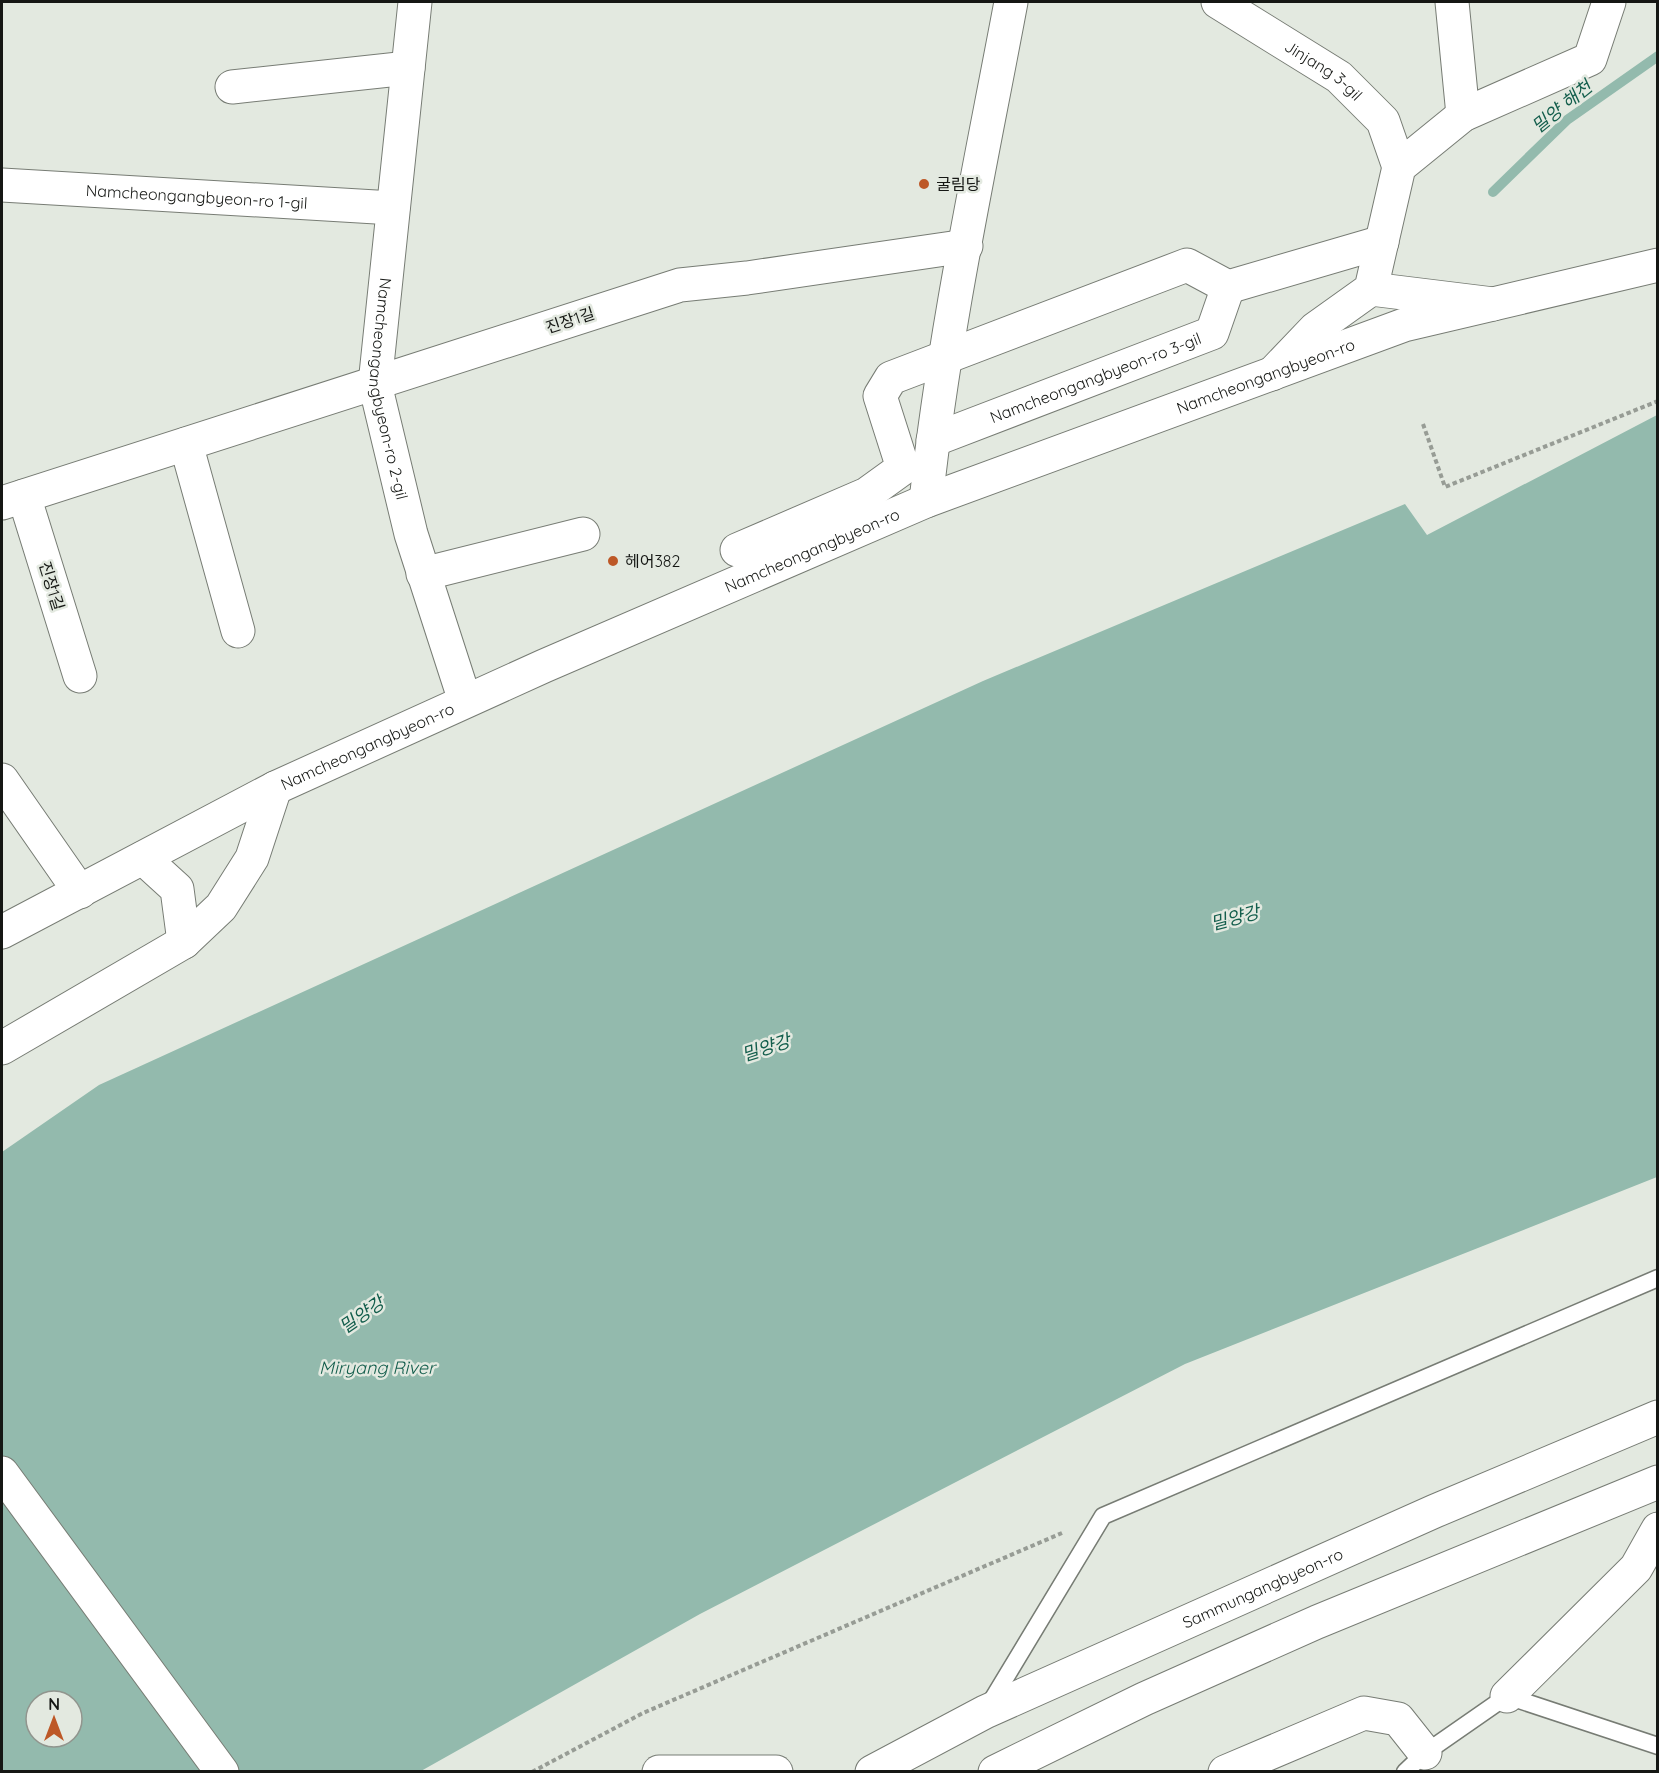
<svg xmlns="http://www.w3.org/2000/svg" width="1659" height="1773" viewBox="0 0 1659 1773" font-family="Quicksand,'Noto Sans KR',sans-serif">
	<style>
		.water { fill: #93baad; fill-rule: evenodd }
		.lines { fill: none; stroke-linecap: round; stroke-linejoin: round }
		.stream { stroke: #93baad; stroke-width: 10 }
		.lane-casing { stroke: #777c74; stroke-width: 19 }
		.street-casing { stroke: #777c74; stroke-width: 35 }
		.secondary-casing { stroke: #777c74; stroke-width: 35 }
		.primary-casing { stroke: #777c74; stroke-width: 35 }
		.path { stroke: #979c95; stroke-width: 4; stroke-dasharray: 4.5 3; stroke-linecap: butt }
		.lane { stroke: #fff; stroke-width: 16 }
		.street { stroke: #fff; stroke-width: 33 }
		.secondary { stroke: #fff; stroke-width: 33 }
		.primary { stroke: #fff; stroke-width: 33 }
		.poi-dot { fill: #bd5827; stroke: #e3e9e0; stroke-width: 2 }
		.labels { text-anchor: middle; stroke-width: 5; stroke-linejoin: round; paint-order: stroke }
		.street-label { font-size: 16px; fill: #151714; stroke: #e3e9e0 }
		.poi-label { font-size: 16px; fill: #151714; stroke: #e3e9e0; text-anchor: start }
		.water-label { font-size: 18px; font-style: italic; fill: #135e4c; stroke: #e3e9e0 }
	</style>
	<rect width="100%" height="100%" fill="#e3e9e0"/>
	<path class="water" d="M1657,415v762l-472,187 -485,250 -279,157h-419v-619l97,-67 884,-404 422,-177 22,31zM36,1701h36v36h-36z"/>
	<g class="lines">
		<path class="stream" d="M1493,192l74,-72 91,-64"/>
		<g class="lane-casing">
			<path id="lane" d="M989,1705l114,-189 555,-238
				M1405,1772l20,-19 82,-57 151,50"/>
		</g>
		<g class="street-casing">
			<g id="street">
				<path id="s1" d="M415,2l-40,382 36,150 54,167"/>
				<path id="s2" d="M1218,2l121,75 44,44 16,46"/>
				<path d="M1452,2l11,113"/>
				<path d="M232,87l176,-19"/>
				<path id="s3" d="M2,185l391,23"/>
				<path d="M1371,289l122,15"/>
				<path d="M1272,374l43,-45 56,-40 28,-122 64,-52 127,-56 19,-57"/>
				<path id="s4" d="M933,440l279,-107 16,-46"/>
				<path d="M186,444l52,187"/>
				<path d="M24,496l56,180"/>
				<path d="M926,501c18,-168 54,-334 85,-499"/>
				<path d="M2,503l678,-218 67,-7 219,-32"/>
				<path d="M737,550l130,-56 36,-26 -23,-72 11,-18 296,-113 41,22 154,-45"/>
				<path d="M423,574l160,-40"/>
				<path d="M2,780l78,112"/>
				<path d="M1507,1696l129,-128 22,-39"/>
				<path d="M995,1772l149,-73 173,-77 341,-140"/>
				<path d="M1225,1772l139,-59 34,6 27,34"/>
			</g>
		</g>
		<g class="secondary-casing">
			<g id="secondary">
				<path d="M143,858l34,31 7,53"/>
				<path id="s5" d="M2,932l273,-144 269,-122 382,-165 478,-176 254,-60"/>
				<path d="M2,1048l182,-106 37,-35 31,-49 23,-70"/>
				<path d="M659,1772h117"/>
				<path id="s6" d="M872,1772l113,-60 450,-201 223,-94"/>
			</g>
		</g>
		<g class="primary-casing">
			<path id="primary" d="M2,1473l220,299"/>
		</g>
		<path class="path" d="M1423,424l22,63 213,-86
			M532,1772l111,-59 419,-180"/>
		<use href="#lane" class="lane"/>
		<use href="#street" class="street"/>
		<use href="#secondary" class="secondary"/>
		<use href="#primary" class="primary"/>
	</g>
	<g class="poi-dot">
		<circle cx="924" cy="184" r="6"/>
		<circle cx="613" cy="561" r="6"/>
	</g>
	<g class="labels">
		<g class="street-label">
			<text dy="6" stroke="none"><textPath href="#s2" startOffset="126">Jinjang 3-gil</textPath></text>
			<text dy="6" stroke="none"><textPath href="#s3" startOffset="195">Namcheongangbyeon-ro 1-gil</textPath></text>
			<text transform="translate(570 320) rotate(-18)" y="6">진장1길</text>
			<text dy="6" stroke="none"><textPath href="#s5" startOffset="1382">Namcheongangbyeon-ro</textPath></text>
			<text dy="6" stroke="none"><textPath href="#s4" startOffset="174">Namcheongangbyeon-ro 3-gil</textPath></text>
			<text dy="6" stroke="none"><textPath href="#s1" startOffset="390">Namcheongangbyeon-ro 2-gil</textPath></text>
			<text dy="6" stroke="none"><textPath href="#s5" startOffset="896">Namcheongangbyeon-ro</textPath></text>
			<text transform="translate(52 586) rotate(73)" y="6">진장1길</text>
			<text dy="6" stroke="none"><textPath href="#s5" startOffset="410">Namcheongangbyeon-ro</textPath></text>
			<text dy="6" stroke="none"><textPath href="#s6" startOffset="432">Sammungangbyeon-ro</textPath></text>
		</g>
		<g class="poi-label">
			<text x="936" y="190">굴림당</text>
			<text x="625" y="567">헤어382</text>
		</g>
		<g class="water-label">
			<text transform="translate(1562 107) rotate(-39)" y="6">밀양 해천</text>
			<text transform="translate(1235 918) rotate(-15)" y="6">밀양강</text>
			<text transform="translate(766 1048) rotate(-18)" y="6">밀양강</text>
			<text transform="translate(362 1315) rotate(-35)" y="6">밀양강</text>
			<text x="377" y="1374">Miryang River</text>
		</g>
	</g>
	<rect width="1659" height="1773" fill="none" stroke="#151714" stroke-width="6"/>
	<g transform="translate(54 1719)"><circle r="28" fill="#e3e9e0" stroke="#91958e" stroke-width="1.5"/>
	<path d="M0-4.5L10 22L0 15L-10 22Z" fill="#bd5827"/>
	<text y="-9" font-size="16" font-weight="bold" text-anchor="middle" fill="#151714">N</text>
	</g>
</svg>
